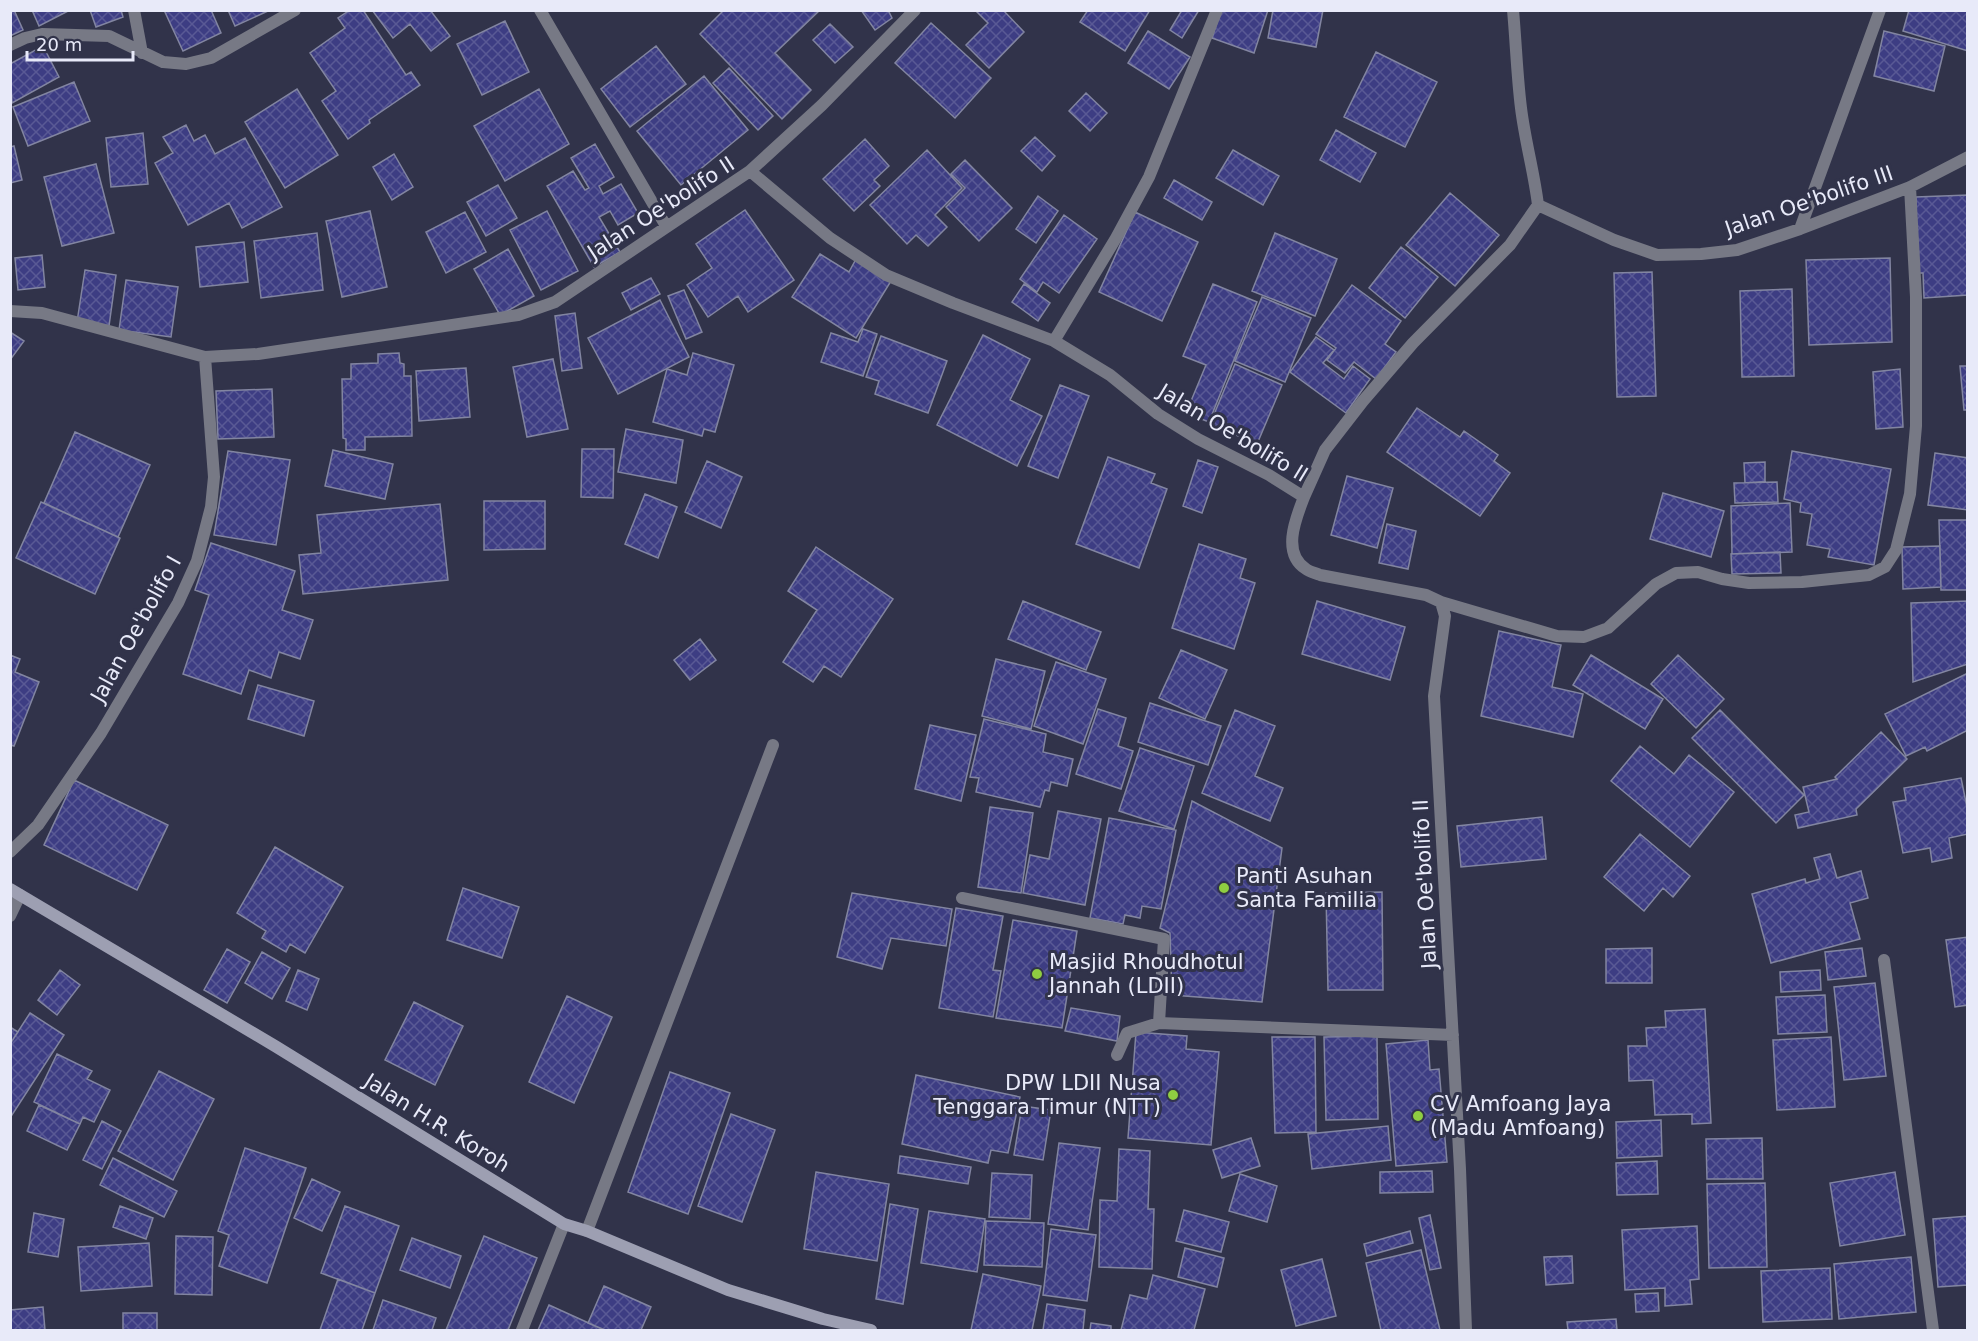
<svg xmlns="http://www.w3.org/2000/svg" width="1978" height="1341" viewBox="0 0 1978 1341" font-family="'DejaVu Sans',sans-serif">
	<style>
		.building { fill: url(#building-cross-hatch); stroke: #8285a1; stroke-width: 1.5 }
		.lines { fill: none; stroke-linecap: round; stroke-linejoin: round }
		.minor { stroke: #777985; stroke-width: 12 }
		.tertiary { stroke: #777985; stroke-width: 12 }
		.secondary { stroke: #9d9fb2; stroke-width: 12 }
		.poi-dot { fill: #8fcd41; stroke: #31334a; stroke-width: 2 }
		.labels { text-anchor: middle; stroke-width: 6; stroke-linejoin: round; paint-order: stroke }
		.street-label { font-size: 21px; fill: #e8eaf9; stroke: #31334a }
		.poi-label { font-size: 21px; fill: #e8eaf9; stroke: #31334a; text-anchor: start }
	</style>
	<defs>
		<pattern id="building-cross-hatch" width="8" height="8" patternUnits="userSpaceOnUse" patternTransform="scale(1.5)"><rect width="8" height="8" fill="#3d3d83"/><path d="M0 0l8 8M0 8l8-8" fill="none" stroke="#595995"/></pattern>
	</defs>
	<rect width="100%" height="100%" fill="#31334a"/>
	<path class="building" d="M10,10h4l9,20 -13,6z
		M32,10h38l-31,16z
		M90,10h31l2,7 -27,10z
		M164,10h47l10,23 -38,18z
		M228,10h40v1l-33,15z
		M350,10h13l43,65 5,-3 9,13 -51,35 1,3 -22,16 -26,-38 14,-10 -26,-38 35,-25 -7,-10z
		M372,10h58l20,26 -19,15 -21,-27 -17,14z
		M724,10h96l-45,43 36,37 -29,29 -82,-85z
		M861,10h27l4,8 -17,12z
		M975,10h28l21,22 -35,36 -23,-23 22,-22z
		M1088,10h62l-25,41 -45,-29z
		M1182,10h17l-17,28 -12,-8z
		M1221,10h47l-14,43 -42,-15z
		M1273,10h50l-7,37 -48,-9z
		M1909,10h59v41l-65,-20z
		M505,21l24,51 -47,23 -25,-51z
		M931,23l60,55 -36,40 -60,-55z
		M830,24l23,23 -18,16 -22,-23z
		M1148,31l42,26 -21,32 -41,-26z
		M1884,31l61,15 -11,45 -60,-15z
		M43,46l16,31 -47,26 -2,-39z
		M656,46l30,38 -56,43 -29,-38z
		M1376,52l61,30 -32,65 -61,-30z
		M729,68l44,48 -15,14 -45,-47z
		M704,76l44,54 -67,55 -44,-54z
		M74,82l16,39 -62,25 -15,-39z
		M297,89l41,66 -53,33 -40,-66z
		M539,89l30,55 -64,37 -31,-55z
		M1086,93l21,20 -17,18 -21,-20z
		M186,125l8,16 11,-6 10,19 30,-16 37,69 -40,21 -13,-25 -41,22 -33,-62 18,-10 -10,-16z
		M1336,130l40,23 -16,29 -40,-22z
		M143,133l5,51 -37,3 -5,-49z
		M1035,137l20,19 -13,15 -21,-20z
		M865,139l24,27 -15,14 6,6 -26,25 -31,-32z
		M595,144l19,33 -15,9 4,8 18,-10 17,29 -20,12 -8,-14 -11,6 21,35 -26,15 -47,-81 26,-15 12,19 4,-2 -18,-30z
		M14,146l8,34 -12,3v-36z
		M927,150l35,38 -27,27 12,12 -19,19 -12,-11 -9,9 -37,-39z
		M1233,150l46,26 -16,29 -47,-27z
		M394,154l19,33 -21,13 -19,-33z
		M965,160l47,48 -33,33 -33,-34 19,-19 -14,-14z
		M96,164l18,69 -52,13 -18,-69z
		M1174,180l38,22 -10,18 -38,-22z
		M498,185l19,33 -31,18 -19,-34z
		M1450,193l49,42 -44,51 -49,-41z
		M1968,195v100l-44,3 -1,-25h-7v-76z
		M1038,196l20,15 -22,32 -20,-14z
		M745,210l49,70 -46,32 -10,-16 -30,21 -21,-32 25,-17 -16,-24z
		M370,211l17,76 -45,10 -16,-76z
		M547,211l31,60 -37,19 -31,-60z
		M465,212l21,40 -40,21 -20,-41z
		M1135,212l63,30 -36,79 -63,-29z
		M1064,215l33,24 -38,54 -16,-11 -6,10 -17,-13z
		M317,233l6,57 -62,8 -7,-57z
		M1275,233l62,26 -22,57 -63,-25z
		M244,242l4,40 -48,5 -4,-40z
		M1401,247l37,30 -33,41 -36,-30z
		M508,249l26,47 -34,19 -26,-46z
		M820,254l29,18 7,-13 35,22 -35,57 -64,-41z
		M42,255l3,32 -27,3 -3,-32z
		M1890,258l2,84 -83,3 -3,-85z
		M85,270l31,5 -7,51 -32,-4z
		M1652,272l4,124 -39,1 -3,-124z
		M651,278l9,16 -29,16 -9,-17z
		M126,280l52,7 -7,50 -52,-7z
		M1024,284l26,19 -12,18 -26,-19z
		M1213,284l44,18 -48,120 -23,-9 20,-48 -23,-9z
		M1352,285l49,36 -16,23 11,8 -20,27 -22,-17 -9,11 -18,-13 9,-12 -20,-14z
		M1792,289l2,87 -52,1 -2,-86z
		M684,290l18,42 -16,7 -18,-43z
		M1262,297l49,21 -26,64 -50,-21z
		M660,300l29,57 -71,37 -30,-56z
		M575,313l7,55 -20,3 -7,-55z
		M863,329l14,5 -14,42 -42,-14 10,-29 27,9z
		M10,332l14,9 -14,19z
		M983,335l47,24 -20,41 32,16 -25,50 -80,-41z
		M881,336l66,25 -19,52 -53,-19 4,-13 -13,-4z
		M1316,337l18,13 -11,13 21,16 9,-13 17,13 -24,34 -56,-41z
		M399,353l1,10 4,1v12h7l1,60 -47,1v13h-19v-11l-3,-1 -1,-59h9v-15l27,-1v-9z
		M693,353l41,12 -19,67 -11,-3 -2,7 -49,-14 14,-53 20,6z
		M553,359l15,70 -41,8 -14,-70z
		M1235,364l47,21 -25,59 -47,-20z
		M1960,366h8v44h-4z
		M466,368l4,49 -51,4 -3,-50z
		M1900,369l3,58 -27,2 -3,-57z
		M1060,385l29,11 -31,82 -30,-12z
		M272,389l2,48 -56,2 -2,-48z
		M1417,408l43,29 4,-6 34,24 -4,6 16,12 -30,43 -93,-64z
		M626,429l57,11 -7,43 -58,-11z
		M75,432l75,33 -32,72 -74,-34z
		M582,449h32l-1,49 -32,-1z
		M333,450l60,14 -8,35 -60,-13z
		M228,451l62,9 -14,85 -62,-10z
		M1792,451l99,18 -17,96 -46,-8 2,-8 -23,-4 5,-31 -12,-2 1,-9 -17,-4z
		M1935,453l33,5v52l-40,-5z
		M1108,457l47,17 -4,9 16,6 -28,79 -63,-24z
		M1198,460l20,7 -16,46 -19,-7z
		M707,461l35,16 -21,51 -36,-16z
		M1765,462v20l-20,1 -1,-20z
		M1347,476l46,12 -16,60 -46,-13z
		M1777,482l1,20 -43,1 -1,-20z
		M1663,493l61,18 -13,46 -61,-18z
		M645,494l32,13 -19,51 -33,-14z
		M484,501h61v48l-61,1z
		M41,502l79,36 -25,56 -79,-36z
		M1790,503l2,49 -60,2 -1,-48z
		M440,504l8,76 -145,14 -4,-39 22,-2 -4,-38z
		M1939,520h29v70h-27z
		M1387,524l29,7 -8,38 -29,-6z
		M211,543l84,28 -13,39 31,10 -13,39 -21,-7 -8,26 -22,-8 -8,24 -58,-20 26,-79 -14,-5z
		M1199,544l47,15 -6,19 15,5 -21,66 -62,-21z
		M1940,546l1,41 -38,2 -1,-42z
		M816,547l77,52 -52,78 -17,-11 -11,16 -30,-20 34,-52 -29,-19z
		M1780,552l1,21 -49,1 -1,-20z
		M1023,601l78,31 -15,38 -78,-31z
		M1317,601l88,26 -15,53 -88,-26z
		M1968,601v63l-55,18 -2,-79z
		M1499,631l62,14 -9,42 31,7 -10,43 -92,-21z
		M700,639l16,21 -26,20 -16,-20z
		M1181,650l46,20 -22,49 -46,-21z
		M10,655l10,4 -5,13 24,10 -25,64 -4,-1z
		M1591,655l72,44 -18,30 -72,-44z
		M1678,655l46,44 -28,29 -45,-44z
		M996,659l49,12 -14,58 -49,-13z
		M1056,662l50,17 -23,65 -49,-18z
		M1968,673v57l-41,21 -2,-4 -19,9 -21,-42z
		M258,685l56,16 -10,35 -56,-17z
		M1150,703l71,23 -13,39 -70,-23z
		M1098,709l28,9 -8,28 15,5 -12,38 -45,-15z
		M1235,710l40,16 -20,50 28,12 -13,33 -68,-28z
		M1720,710l84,85 -28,28 -84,-85z
		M984,719l62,15 -3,18 30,7 -6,27 -16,-4 -2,9 -4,-1 -5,17 -64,-15 3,-14 -9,-1z
		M930,725l46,10 -15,66 -46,-12z
		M1881,732l26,27 -51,50 1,6 -59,13 -3,-13 14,-3 -6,-25 34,-8 -2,-2z
		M1640,746l34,28 15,-19 45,37 -44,55 -79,-66z
		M1140,748l54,18 -20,63 -55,-18z
		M1961,778l7,34v22l-19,4 3,20 -20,4 -2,-14 -27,5 -10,-51 13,-2 -2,-12z
		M74,780l94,45 -31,65 -93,-45z
		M1192,801l90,47 -20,154 -90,-7 -2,-62 -10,-5z
		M990,807l43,6 -12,80 -43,-6z
		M1058,811l43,8 -16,86 -62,-12 7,-38 19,4z
		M1542,817l4,42 -85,8 -4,-41z
		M1109,818l67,12 -15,79 -19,-3 -2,12 -15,-3 -2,9 -33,-6z
		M1640,834l50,42 -17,21 -10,-9 -19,23 -40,-34z
		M275,847l68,40 -38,66 -15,-9 -4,8 -24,-14 4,-7 -29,-18z
		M1830,854l7,24 24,-7 7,27 -18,5 10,36 -89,24 -19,-69 53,-15 1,4 14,-4 -6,-21z
		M463,888l56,19 -17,51 -55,-18z
		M1382,892l1,98h-55l-2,-97z
		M852,893l100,16 -6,37 -55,-8 -9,31 -45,-12z
		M956,908l47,8 -10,54 8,1 -8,46 -54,-9z
		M1013,920l64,11 -15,97 -66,-10z
		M1968,937v68l-13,2 -9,-67z
		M1652,948v35h-46v-34z
		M1862,948l4,28 -38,4 -3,-28z
		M227,949l23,13 -23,41 -23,-13z
		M262,952l28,16 -18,31 -27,-16z
		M60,970l20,15 -23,30 -19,-15z
		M298,970l21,9 -12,31 -21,-9z
		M1820,970l1,20 -40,2 -1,-20z
		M1875,983l11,93 -42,4 -10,-93z
		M1825,995l2,37 -49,2 -2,-37z
		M567,996l45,21 -38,86 -45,-21z
		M414,1002l49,24 -28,59 -50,-25z
		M1071,1008l49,8 -3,25 -52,-10z
		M1705,1009l6,114 -19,1v-10l-37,1 -2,-35 -24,1 -1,-35h19l-1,-18 20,-1 -1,-16z
		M30,1013l34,22 -54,83v-74z
		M10,1027l8,5 -8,12z
		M1136,1032l51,4 -1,13 33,3 -8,93 -83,-7z
		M1377,1036l1,83 -52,1 -2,-83z
		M1272,1037h43l1,95 -41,1z
		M1831,1037l4,70 -58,3 -4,-70z
		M1428,1040l2,30 9,-1 8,93 -51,4 -10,-122z
		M57,1054l35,17 -5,8 23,11 -16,32 -11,-5 -3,7 -46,-22z
		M159,1071l55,28 -41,81 -55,-29z
		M670,1072l60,21 -42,121 -60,-22z
		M916,1075l104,22 -12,56 -17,-3 -3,13 -86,-19z
		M39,1105l41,19 -13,26 -40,-19z
		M1022,1106l29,4 -8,50 -29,-5z
		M731,1114l44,16 -33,92 -44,-16z
		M1661,1120l1,36 -45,2 -1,-36z
		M102,1121l19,10 -19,38 -19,-9z
		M1388,1126l3,34 -79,9 -4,-35z
		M1251,1138l9,28 -38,12 -9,-28z
		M1762,1138l1,41h-56l-1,-40z
		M1059,1143l41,5 -12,82 -40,-6z
		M245,1148l61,20 -39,115 -48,-17 10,-31 -11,-4z
		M1119,1149l31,2 -2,58h6l-2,60 -53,-2 1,-67 17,1z
		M900,1156l71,11 -3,17 -70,-11z
		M113,1158l64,33 -13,26 -64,-32z
		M1657,1161l1,33 -41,1 -1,-32z
		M1432,1171l1,21 -53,1v-21z
		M816,1172l73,12 -12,77 -73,-12z
		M1895,1172l10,63 -65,11 -10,-63z
		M992,1173l40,2 -2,44 -41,-2z
		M1240,1174l37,12 -10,36 -38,-11z
		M312,1179l28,13 -18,39 -28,-13z
		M1765,1183l2,84 -58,1 -2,-84z
		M890,1204l28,5 -15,95 -27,-5z
		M120,1206l33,12 -7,21 -33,-12z
		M345,1206l54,20 -24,67 -54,-20z
		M1184,1210l45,12 -8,30 -45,-11z
		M929,1211l56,8 -8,53 -56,-9z
		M34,1213l30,6 -6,38 -30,-5z
		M1430,1215l11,53 -11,2 -11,-52z
		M1968,1216v69l-30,2 -5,-68z
		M986,1221l58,2 -2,44 -58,-2z
		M1697,1226l2,53 -9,1 2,24 -27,2v-18l-40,2 -3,-60z
		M1051,1229l45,6 -9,66 -44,-6z
		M1410,1231l3,12 -46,13 -3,-12z
		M176,1236l37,1 -1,58 -37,-1z
		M484,1236l53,22 -29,72h-62z
		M412,1238l49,18 -11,32 -50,-18z
		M149,1243l3,43 -71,5 -3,-44z
		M1185,1248l39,10 -7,29 -39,-10z
		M1421,1250l19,80h-59l-15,-67z
		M1572,1256l1,27 -27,2 -2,-28z
		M1911,1257l5,55 -77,7 -5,-55z
		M1322,1259l14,57 -40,10 -15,-56z
		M1830,1268l2,51 -69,3 -2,-51z
		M983,1274l58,12 -9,44h-61z
		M1153,1275l52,14 -11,41h-73l9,-35 17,4z
		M338,1279l37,14 -13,37h-42z
		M604,1286l47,21 -10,23h-36l-17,-7z
		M1658,1293l1,18 -23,1 -1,-18z
		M383,1300l53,18 -4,12h-59z
		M1047,1304l38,6 -2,20h-40z
		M549,1305l55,25h-66z
		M43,1307l2,23h-35v-20z
		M123,1313h34v17h-34z
		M1616,1319l1,11h-49l-1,-8z
		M1091,1323l20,3v4h-21z"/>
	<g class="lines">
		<path class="minor" d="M134,10l8,43
			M540,10l126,216
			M1513,10c3,33 4,66 8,98 4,33 13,64 17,97l76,35 43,15 44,-1 36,-4 63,-21 110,-42 58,-30
			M10,45l15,-7 17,-4 67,2 54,26 23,2 25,-6 84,-48
			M750,171l72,-66 93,-95
			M1800,229l80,-219
			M10,311l32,2 163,44 53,-3 260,-39 37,-13 195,-131 80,67 56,37 67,28 101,38 56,34 48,39 40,25 71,36 35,22c-8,21 -23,56 2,72 4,3 10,4 14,6l106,20 15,7 4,14 -11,80 26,473 6,161
			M1054,341l62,-103 33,-61 68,-167
			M1304,497l21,-47 38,-49 50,-58 97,-98 28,-40
			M1441,602l116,34 27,1 24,-9 48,-44 20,-11 22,-1 24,7 27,4 53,-1 67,-7 16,-8 11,-17 14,-56 6,-68v-129l-6,-110
			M10,852l28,-27 63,-92 77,-130 19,-42 14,-54 3,-30 -9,-120
			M962,898l202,41 -5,84 294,12
			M10,916l10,-21
			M1884,960l49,370
			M1117,1055l10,-22 32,-10
			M587,1231l186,-486"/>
		<path class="tertiary" d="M522,1330l42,-106"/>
		<path class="secondary" d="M10,889l265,157 289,178 23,7 141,59 95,29 48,11"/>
	</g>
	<g class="poi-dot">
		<circle cx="1224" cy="888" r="6"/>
		<circle cx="1037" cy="974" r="6"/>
		<circle cx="1173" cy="1095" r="6"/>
		<circle cx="1418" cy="1116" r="6"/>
	</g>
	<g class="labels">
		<g class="street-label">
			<text transform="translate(1809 201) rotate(-19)" y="7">Jalan Oe'bolifo III</text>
			<text transform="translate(661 208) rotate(-33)" y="7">Jalan Oe'bolifo II</text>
			<text transform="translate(1233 433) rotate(31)" y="7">Jalan Oe'bolifo II</text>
			<text transform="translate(136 629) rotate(-61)" y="7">Jalan Oe'bolifo I</text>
			<text transform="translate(1425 884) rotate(-93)" y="7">Jalan Oe'bolifo II</text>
			<text transform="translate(437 1123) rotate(32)" y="7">Jalan H.R. Koroh</text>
		</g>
		<g class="poi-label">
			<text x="1236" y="883">Panti Asuhan<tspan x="1236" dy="24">Santa Familia</tspan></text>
			<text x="1049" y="969">Masjid Rhoudhotul<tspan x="1049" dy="24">Jannah (LDII)</tspan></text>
			<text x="1161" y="1090" text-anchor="end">DPW LDII Nusa<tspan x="1161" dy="24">Tenggara Timur (NTT)</tspan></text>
			<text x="1430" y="1111">CV Amfoang Jaya<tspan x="1430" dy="24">(Madu Amfoang)</tspan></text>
		</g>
	</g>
	<rect width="1978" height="1341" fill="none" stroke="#e8eaf9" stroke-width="24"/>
	<path d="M27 51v9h106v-9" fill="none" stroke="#e8eaf9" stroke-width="3"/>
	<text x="36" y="51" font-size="18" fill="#e8eaf9" stroke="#31334a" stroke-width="4.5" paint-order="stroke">20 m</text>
</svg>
